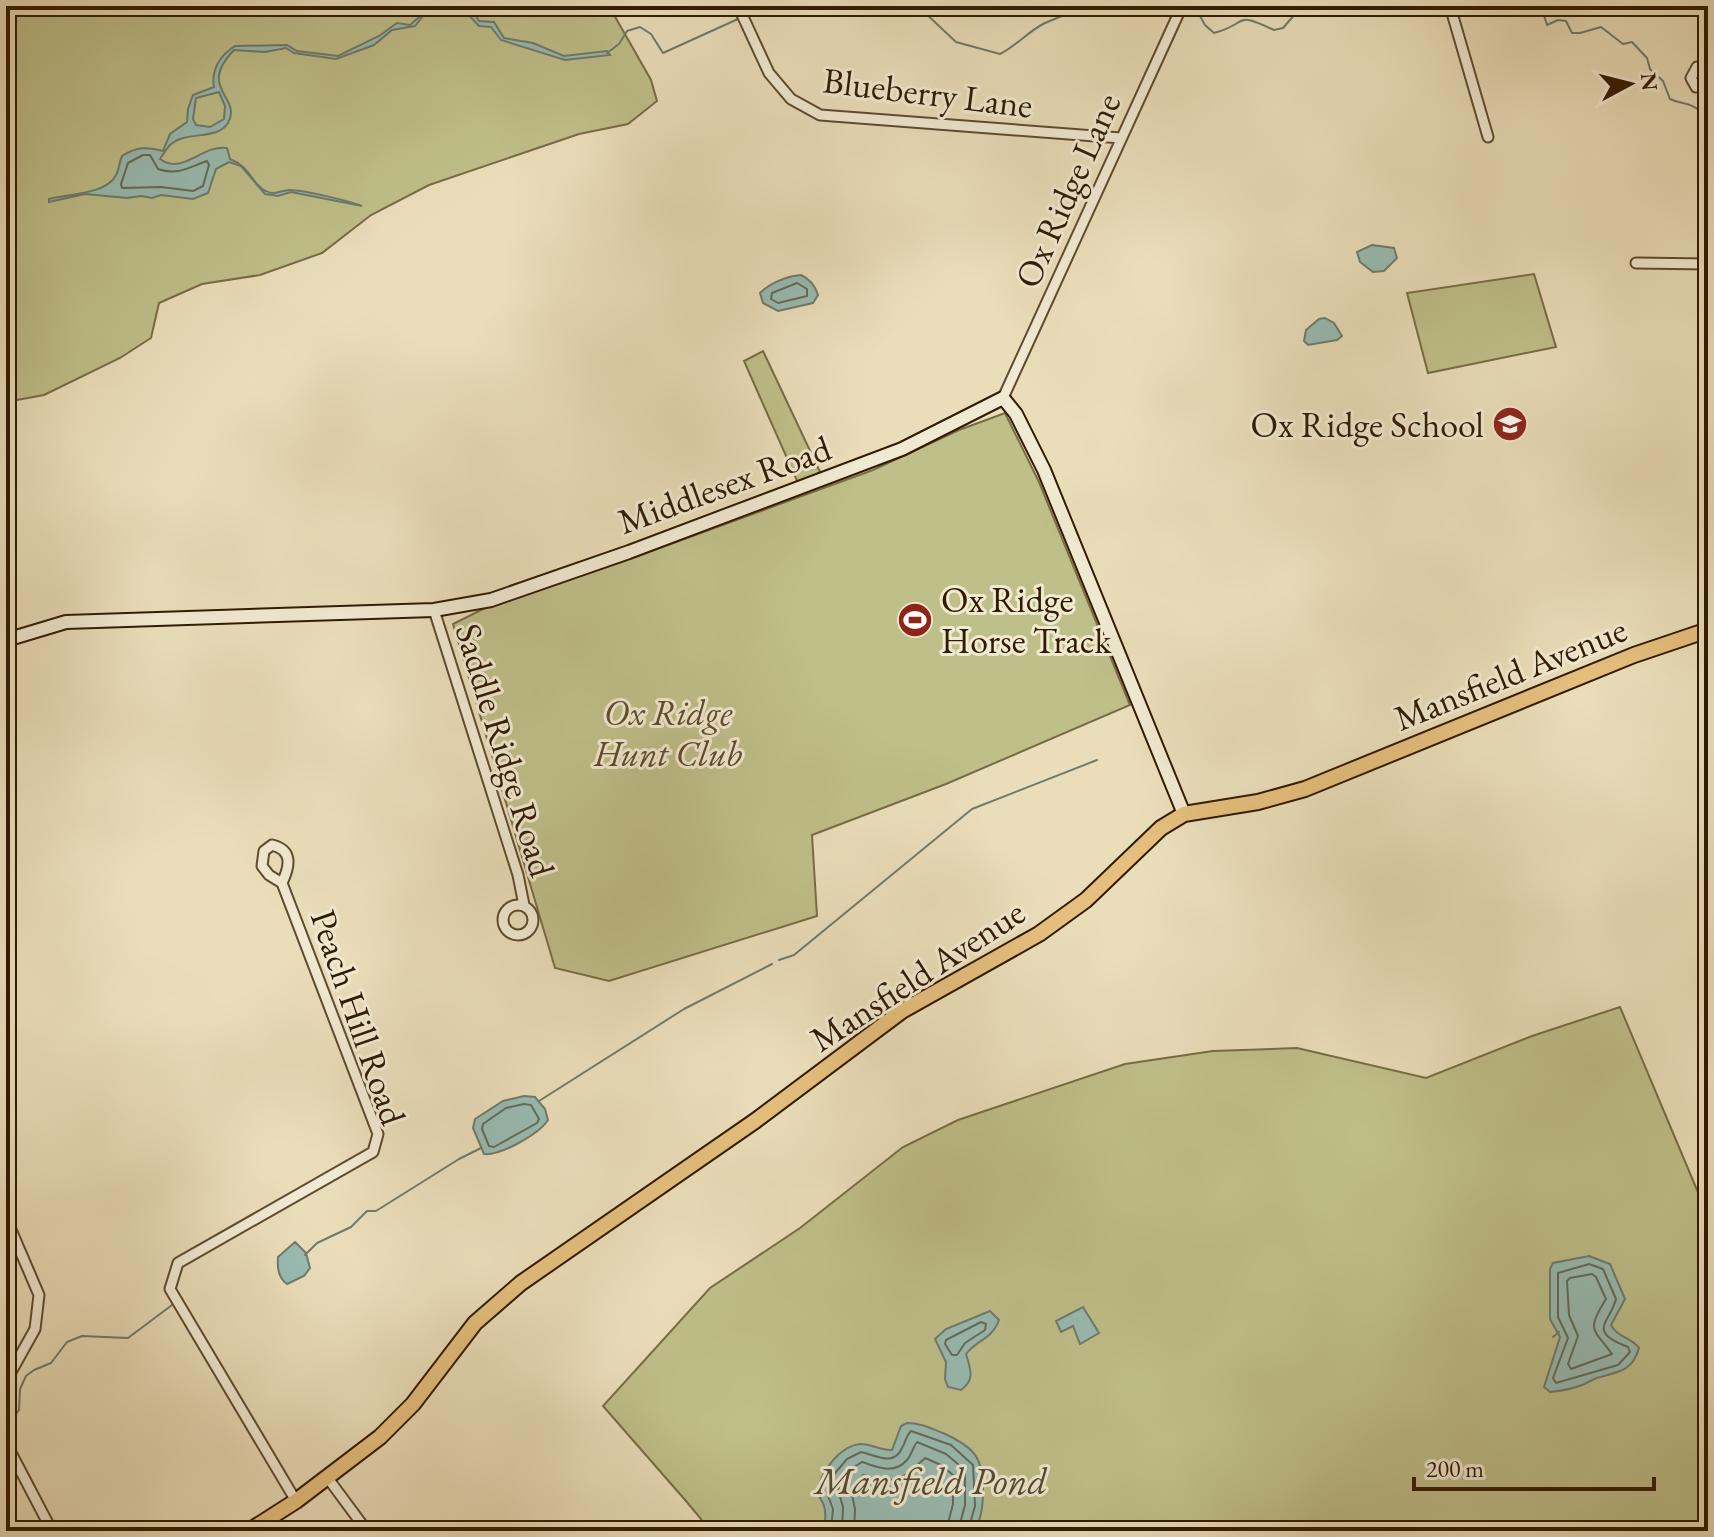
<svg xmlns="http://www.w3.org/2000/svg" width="1714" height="1537" viewBox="0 0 1714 1537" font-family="'EB Garamond',serif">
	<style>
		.green { fill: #bfbf8a; stroke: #786c46; stroke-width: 2 }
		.water { fill: #98bcb3; stroke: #6f7b6c; stroke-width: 2; fill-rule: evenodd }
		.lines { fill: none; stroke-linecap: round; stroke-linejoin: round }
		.shore { stroke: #646b5a; stroke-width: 2 }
		.stream { stroke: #6f7b6c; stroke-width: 2 }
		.minor-casing { stroke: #5f4b2f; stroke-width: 13 }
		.secondary-casing { stroke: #311a01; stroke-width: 16 }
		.primary-casing { stroke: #311a01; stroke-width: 18 }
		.minor { stroke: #f1ead2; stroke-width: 9 }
		.secondary { stroke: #f1ead2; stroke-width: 12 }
		.primary { stroke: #e5bf7d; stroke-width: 14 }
		.labels { text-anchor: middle; stroke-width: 6; stroke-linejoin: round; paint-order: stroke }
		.street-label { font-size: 36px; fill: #311a01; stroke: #f1ead2 }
		.poi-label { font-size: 36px; fill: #311a01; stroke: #f1ead2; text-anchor: end }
		.park-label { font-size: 36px; font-style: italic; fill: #5c4c2a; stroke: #f1ead2 }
		.water-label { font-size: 38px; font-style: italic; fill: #504b36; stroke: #f1ead2 }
	</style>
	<rect width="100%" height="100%" fill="#eadeba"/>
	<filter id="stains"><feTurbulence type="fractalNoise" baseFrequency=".0025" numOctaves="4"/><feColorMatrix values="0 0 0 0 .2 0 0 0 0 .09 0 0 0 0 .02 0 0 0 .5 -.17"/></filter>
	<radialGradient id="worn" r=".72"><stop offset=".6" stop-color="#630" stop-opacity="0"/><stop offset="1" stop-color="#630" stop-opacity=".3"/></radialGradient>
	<path class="green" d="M6,6h603l42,74 6,21 -29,23 -49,10 -150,51 -58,30 -49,38 -62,22 -58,9 -43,19 -8,35 -31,20 -76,37 -38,7z
		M1534,274l22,73 -128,26 -21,-80z
		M763,351l58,123 -23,9 -54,-122z
		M1005,413l34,69 91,223 -184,79 -134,51 5,81 -208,65 -54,-13 -102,-344 32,-16 139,-47 249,-91 86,-40z
		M1620,1007l88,209v315h-1002l-5,-12 -15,-18 -83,-95 107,-118 90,-60 103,-81 55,-27 167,-56 88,-13 84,-3 129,30 106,-42z"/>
	<path class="water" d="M465,8l7,1 7,12 15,1 10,16 29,5 31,13 43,-5 3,4 -45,5 -64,-20 -10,-13 -12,-1 -14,-15 -42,5 -8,10 -23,4 -18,15 -38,14 -42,-6 -8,-5 -21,4 -31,-2c-38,39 9,47 -6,73 -11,18 -42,7 -58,22 -3,3 -8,11 -10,14 23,17 42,-15 67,-11l3,11c21,8 22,26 36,32 9,5 15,-1 24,-1 14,0 59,11 72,16l-71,-14 -13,4 -13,-2 -24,-28 -12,-4 -13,7 -8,24 -15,6 -32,-4 -9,3 -11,-2 -14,2 -42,-4 -36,8v-3c20,-5 58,-5 67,-24 3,-5 3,-12 6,-19 15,-10 26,-9 41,-5l7,-17 17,-12 1,-13 5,-14 21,-8c-3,-17 6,-32 21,-41l52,-1 10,6 41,5 41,-20 18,-13 13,2 16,-14 15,1zM219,92l6,14 -1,13 -14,8 -14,-2 -3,-6 3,-21z
		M1372,245l22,3 3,10 -13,13 -11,1 -13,-10 -3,-10z
		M801,275c9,4 14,10 17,20l-5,8 -35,8 -15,-8 -3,-10c10,-10 27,-17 41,-18z
		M1325,318l9,5 8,13 -5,4 -29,5 -4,-4 2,-11 13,-11z
		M524,1096l11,1 10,12 3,11c-9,14 -48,36 -64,34l-11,-26 2,-9 28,-18z
		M295,1242l11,11 4,15 -6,8 -17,8c-9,-6 -10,-16 -9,-27z
		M1589,1256l21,8 15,35 -14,26c7,13 20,12 28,23 -6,22 -19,24 -39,29 -6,1 -12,6 -18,8 -10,4 -21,6 -32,7l-6,-5 16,-50 -10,-18v-50l3,-6z
		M1083,1307l16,26 -19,11 -7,-18 -12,6 -5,-11z
		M990,1311l9,9c-8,21 -22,19 -33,34 4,15 10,25 -5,36l-13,-3 -3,-8 1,-17 -11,-23 11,-10z
		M907,1423c13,0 23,5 36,10 29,13 40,23 40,55 0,17 -1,28 -8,43h-150c-1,-8 2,-17 -1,-25 -2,-7 -4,-5 -5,-12 -2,-20 22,-49 42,-50 11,0 20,7 31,6l9,-24z"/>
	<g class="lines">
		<path class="shore" d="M143,155h7l8,14c20,7 31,-2 49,-8l2,4 -6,21 -10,5 -32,-4 -39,1 -1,-4 7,-21z
			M797,283l10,6v7l-29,7 -7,-4 1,-6z
			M524,1104l7,1 8,14 -2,4 -43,24 -5,-1 -7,-17 1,-5 23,-16z
			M1589,1264l14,5 13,30c-6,24 -30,32 12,48l2,5 -12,13 -62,18 -3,-5 15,-40 -10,-21v-44z
			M1592,1274l4,3 10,22c-20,32 -13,29 6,55l-41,15 -3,-5 10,-28 -9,-21 -2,-34 3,-3z
			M981,1322l5,2 -1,6 -20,13 -8,12h-5l-7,-11 1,-4z
			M831,1531l2,-22 -6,-16 4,-15 16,-19 14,-7c15,3 33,15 41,-4 4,-7 4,-12 9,-17l40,14 22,20 2,41 -7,25
			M842,1531l1,-24 -5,-17 11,-20 13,-8c15,5 32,13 45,-2 5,-6 6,-13 10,-18l29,12 19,16v35l-7,26
			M854,1531l1,-22 -4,-19 12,-15c34,11 38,5 62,-17l16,7 12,10v29l-7,27"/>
		<path class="stream" d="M860,6l11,6 33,-5 17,2 35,33 44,12c16,-8 28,-22 43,-30 13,-6 25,-9 35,-18
			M1541,6l6,19 11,-5 8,1 6,12h8l21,-6 22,17 9,-2 15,16 3,11 13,12 7,18c12,6 17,2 29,11l9,-3
			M1196,9l9,16 9,8c35,-9 19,-23 60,-3l9,-2 19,-22
			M436,14l6,2 10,-4
			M748,15l29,-9
			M607,53l12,-9 8,-13 13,-4 11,7 12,19 75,-34
			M779,960l15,-5 178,-146 125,-49
			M539,1101l145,-92 88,-45
			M305,1255l12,-12 34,-16 16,-16h9l83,-52 22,-11
			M1553,1337l6,-5
			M8,1425l11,-15 1,-21 6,-13 8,-6 17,-7 16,-21 15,-6 46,2 44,-33"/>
		<g class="minor-casing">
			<path id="minor" d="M738,6l31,67 22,26 29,16 301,23
				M1450,6l38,131
				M1708,67h-11l-6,11 5,9 12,-2
				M1636,263l72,1
				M1003,398l179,-392
				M434,610l84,265 6,30
				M282,883c8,-17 11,-33 -10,-38l-8,6 -2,15 7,9 13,8 96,251 -5,18 -195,111 -8,26 126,212
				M503 920a15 15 0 1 1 30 0a15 15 0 1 1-30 0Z
				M1708,992l-3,8 3,9
				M6,1218l33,77 -4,34 -29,52
				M6,1443l46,88
				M327,1477l40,54"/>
		</g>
		<g class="secondary-casing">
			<path id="secondary" d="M6,640l60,-18 368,-12 57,-10 138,-48 273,-103 101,-51 13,16 28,56 140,344"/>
		</g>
		<g class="primary-casing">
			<path id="primary" d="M249,1531l47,-30 84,-64 33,-33 62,-81 46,-40 234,-162 147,-110 137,-77 47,-34 75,-72 23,-14 74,-12 47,-13 329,-134 74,-25"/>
		</g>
		<use href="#minor" class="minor"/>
		<use href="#secondary" class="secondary"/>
		<use href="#primary" class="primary"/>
	</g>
	<defs>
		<g id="school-disc" transform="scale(1.8)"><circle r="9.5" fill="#8f2418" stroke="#f1ead2"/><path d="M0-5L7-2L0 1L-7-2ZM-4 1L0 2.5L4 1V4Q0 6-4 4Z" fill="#fff"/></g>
		<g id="stadium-disc" transform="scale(1.8)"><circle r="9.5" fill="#8f2418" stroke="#f1ead2"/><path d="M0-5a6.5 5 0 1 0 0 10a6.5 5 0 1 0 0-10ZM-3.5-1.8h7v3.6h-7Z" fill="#fff"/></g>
	</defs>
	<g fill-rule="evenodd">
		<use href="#school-disc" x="1510" y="424"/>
		<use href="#stadium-disc" x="915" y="620"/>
	</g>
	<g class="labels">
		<g class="street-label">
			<text transform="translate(928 92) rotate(7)" y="13">Blueberry Lane</text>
			<text transform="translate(1067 190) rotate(-66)" y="13">Ox Ridge Lane</text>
			<text transform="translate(724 484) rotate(-20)" y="13">Middlesex Road</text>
			<text transform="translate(1510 673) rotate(-22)" y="13">Mansfield Avenue</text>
			<text transform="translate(506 750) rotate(73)" y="13">Saddle Ridge Road</text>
			<text transform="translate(917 975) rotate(-33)" y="13">Mansfield Avenue</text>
			<text transform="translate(359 1017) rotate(71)" y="13">Peach Hill Road</text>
		</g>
		<g class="poi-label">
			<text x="1484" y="437">Ox Ridge School</text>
			<text x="941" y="612" text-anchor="start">Ox Ridge<tspan x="941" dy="41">Horse Track</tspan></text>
		</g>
		<g class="park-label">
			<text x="668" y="725">Ox Ridge<tspan x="668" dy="41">Hunt Club</tspan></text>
		</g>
		<g class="water-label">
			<text x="931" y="1494">Mansfield Pond</text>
		</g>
	</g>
	<rect width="1714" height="1537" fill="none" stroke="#eadeba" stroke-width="32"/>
	<rect x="8" y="8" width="1698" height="1521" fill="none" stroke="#311a01" stroke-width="4"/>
	<rect x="16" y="16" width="1682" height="1505" fill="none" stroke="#311a01" stroke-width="2"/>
	<g transform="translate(1630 84) rotate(83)" stroke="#f1ead2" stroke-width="6" paint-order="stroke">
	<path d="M0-6L14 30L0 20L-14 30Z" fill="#311a01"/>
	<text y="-12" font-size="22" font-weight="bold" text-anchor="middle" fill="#311a01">N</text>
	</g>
	<path d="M1414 1477v12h240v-12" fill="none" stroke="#311a01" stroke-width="4"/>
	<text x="1426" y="1477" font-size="24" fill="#311a01" stroke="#f1ead2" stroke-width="6" paint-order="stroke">200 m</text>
	<rect width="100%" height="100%" filter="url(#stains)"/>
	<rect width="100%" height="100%" fill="url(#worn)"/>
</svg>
